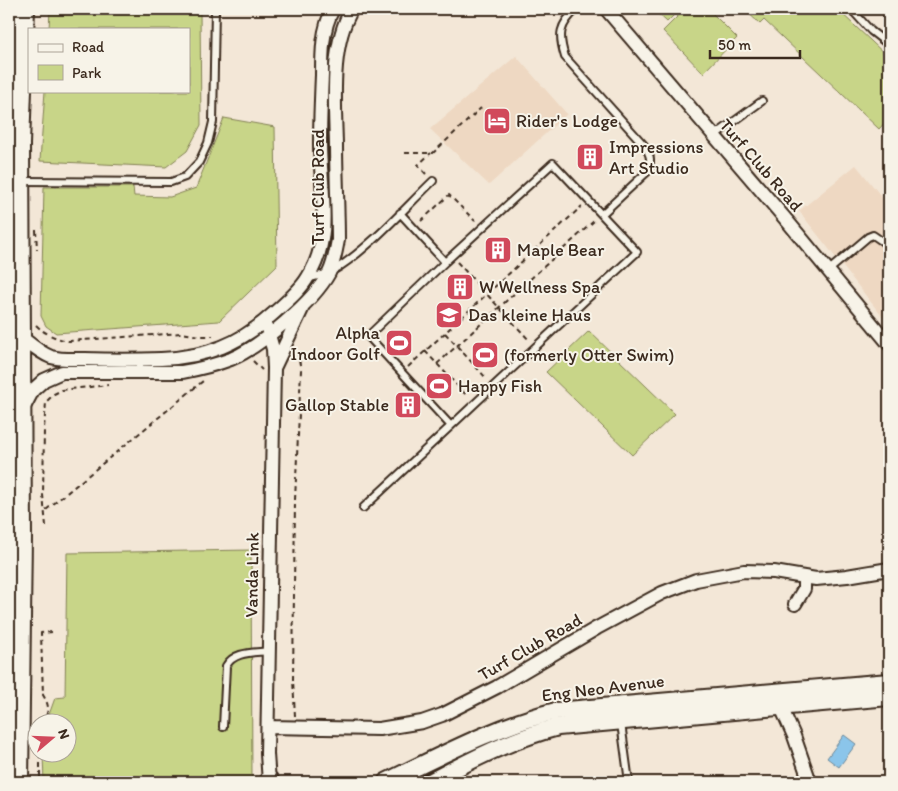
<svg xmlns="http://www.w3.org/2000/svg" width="898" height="791" viewBox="0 0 898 791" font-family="Itim,sans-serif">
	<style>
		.built { fill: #eed8c2 }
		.green { fill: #c8d588; stroke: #828053 }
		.water { fill: #8bc5ea; stroke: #6b8798 }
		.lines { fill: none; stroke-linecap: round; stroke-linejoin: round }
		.service-casing { stroke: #3b2a1e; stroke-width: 10 }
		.minor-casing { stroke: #3b2a1e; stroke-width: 16 }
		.secondary-casing { stroke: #3b2a1e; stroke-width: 20 }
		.trunk-casing { stroke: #3b2a1e; stroke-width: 24 }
		.path { stroke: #3b2a1e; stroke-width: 2; stroke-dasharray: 5 4; stroke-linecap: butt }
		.service { stroke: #f7f3e8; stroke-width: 6 }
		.minor { stroke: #f7f3e8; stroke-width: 12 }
		.secondary { stroke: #f7f3e8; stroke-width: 16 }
		.trunk { stroke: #f7f3e8; stroke-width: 20 }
		.labels { text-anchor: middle; stroke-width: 4; stroke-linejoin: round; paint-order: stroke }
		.poi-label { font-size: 18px; fill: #3b2a1e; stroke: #f7f3e8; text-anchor: start }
		.street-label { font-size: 18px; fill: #3b2a1e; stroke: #f7f3e8 }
	</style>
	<rect width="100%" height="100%" fill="#f3e7d7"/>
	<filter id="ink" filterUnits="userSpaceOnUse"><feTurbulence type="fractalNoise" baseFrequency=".02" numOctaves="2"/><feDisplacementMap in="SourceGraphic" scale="10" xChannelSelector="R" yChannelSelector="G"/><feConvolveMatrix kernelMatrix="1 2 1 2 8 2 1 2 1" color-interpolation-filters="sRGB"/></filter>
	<g filter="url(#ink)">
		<path class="built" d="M516,56l51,58 -78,71 -59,-56z
			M856,165l33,41v119l-90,-114z"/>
		<path class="green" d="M50,9h150l1,116 -14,26 -21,16 -126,-6 5,-70h144v-62h-140z
			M653,9h27l-13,13z
			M685,9h23l29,29 -34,35 -40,-42z
			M744,9h93l52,49v60l-10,11 -115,-109 -4,4z
			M224,118l51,9 2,138 -58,56 -163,12 -10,-7 -5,-10 3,-129h89l1,9 36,1 26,-9z
			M589,331l86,83 -43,41 -86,-83z
			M251,550l1,232h-208l-1,-28h25v-30l-22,-1 9,-25 10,-1 2,-144z"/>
		<path class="water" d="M844,735l12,9 -17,23 -12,-9z"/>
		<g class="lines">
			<g class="service-casing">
				<path id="service" d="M577,9c-18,16 -19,26 -12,48l79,88c6,9 8,15 4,26l-46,43
					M851,9l20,22 18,14
					M714,136l48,-35
					M23,181l148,1 14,-5 14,-15 9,-19 5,-21 2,-113
					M445,262l-77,74 83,90
					M828,271l40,-34 5,-2 16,11
					M308,279c8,-3 16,-4 23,-7 35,-20 72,-62 102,-91
					M363,508l274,-256 -84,-89 -108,99 -45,-49
					M621,723l8,59
					M223,727l3,-61c8,-15 28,-13 43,-15"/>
			</g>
			<g class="minor-casing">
				<path id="minor" d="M606,9l182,213 101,122
					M267,328l6,21 1,19 -7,386 2,28
					M20,336c9,7 20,17 31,21 11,3 23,2 34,2 26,1 51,1 76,0 46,-2 79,-15 113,-46 12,-11 26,-22 34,-36 26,-41 12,-88 12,-133 0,-23 1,-46 2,-69 0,-22 0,-46 11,-66
					M275,366l27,-57
					M23,409l10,-19 11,-10 18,-8h120c17,-3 33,-7 49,-13 30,-13 82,-57 98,-86 5,-10 7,-22 9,-33 0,-32 -2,-64 -2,-96 -1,-42 -6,-99 16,-135
					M795,604l9,-15v-12
					M780,698l1,9 13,29 16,46
					M268,727l111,2 43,-7 20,-7 55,-28 100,-59 65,-35 34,-13 48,-9 30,1 42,7 31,-3 42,-7"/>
			</g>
			<g class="secondary-casing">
				<path id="secondary" d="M269,779l2,3
					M386,782c56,-27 110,-56 170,-71l333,-29
					M430,782c41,-22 82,-43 128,-55l331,-30"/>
			</g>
			<g class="trunk-casing">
				<path id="trunk" d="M18,782l3,-245 -2,-393 5,-135"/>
			</g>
			<path class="path" d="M405,153h28l48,-45
				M426,174l-8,-9 13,-12
				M421,221l28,-26 26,26
				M36,230l1,20
				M457,262l73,79
				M36,325c9,9 19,13 32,16l113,-8 19,3h13
				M445,333l42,46
				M425,351l43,46
				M253,361l9,9
				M437,364l157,-143
				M408,367l174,-161
				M46,510l157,-129
				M46,526l-3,-31 1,-66 2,-27 8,-8 8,-4 46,-5
				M295,716l-2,-36 2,-180 6,-130 -4,-21
				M43,724c5,-14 8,-16 0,-29l-2,-62 11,-1
				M40,754v28"/>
			<use href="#service" class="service"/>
			<use href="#minor" class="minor"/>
			<use href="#secondary" class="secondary"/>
			<use href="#trunk" class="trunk"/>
		</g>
	</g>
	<defs>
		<g id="hotel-square" transform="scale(1.4375)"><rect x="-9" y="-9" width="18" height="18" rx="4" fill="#d1495b" stroke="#f7f3e8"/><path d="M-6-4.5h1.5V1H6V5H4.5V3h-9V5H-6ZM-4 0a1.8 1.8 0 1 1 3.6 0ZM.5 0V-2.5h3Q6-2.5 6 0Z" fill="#fff"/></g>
		<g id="building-square" transform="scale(1.4375)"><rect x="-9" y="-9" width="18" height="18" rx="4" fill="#d1495b" stroke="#f7f3e8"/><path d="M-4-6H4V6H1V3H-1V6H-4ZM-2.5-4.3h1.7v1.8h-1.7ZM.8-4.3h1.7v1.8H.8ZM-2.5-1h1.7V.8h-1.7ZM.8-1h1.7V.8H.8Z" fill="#fff"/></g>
		<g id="school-square" transform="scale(1.4375)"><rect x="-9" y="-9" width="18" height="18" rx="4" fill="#d1495b" stroke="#f7f3e8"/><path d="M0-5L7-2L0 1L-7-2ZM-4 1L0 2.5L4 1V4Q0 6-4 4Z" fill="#fff"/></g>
		<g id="stadium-square" transform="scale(1.4375)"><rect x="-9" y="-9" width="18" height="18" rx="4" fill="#d1495b" stroke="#f7f3e8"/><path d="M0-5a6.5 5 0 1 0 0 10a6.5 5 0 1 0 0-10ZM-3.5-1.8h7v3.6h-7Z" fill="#fff"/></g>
	</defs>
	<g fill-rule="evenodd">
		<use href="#hotel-square" x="497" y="121"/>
		<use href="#building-square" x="590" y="157"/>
		<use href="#building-square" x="498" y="250"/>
		<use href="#building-square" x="460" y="287"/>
		<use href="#school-square" x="449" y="315"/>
		<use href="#stadium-square" x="399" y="343"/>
		<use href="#stadium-square" x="485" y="355"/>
		<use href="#stadium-square" x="439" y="386"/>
		<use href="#building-square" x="408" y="405"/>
	</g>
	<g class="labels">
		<g class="poi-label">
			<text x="516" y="127">Rider's Lodge</text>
			<text x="609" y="153">Impressions<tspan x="609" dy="21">Art Studio</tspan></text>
			<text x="517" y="256">Maple Bear</text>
			<text x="479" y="293">W Wellness Spa</text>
			<text x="468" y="321">Das kleine Haus</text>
			<text x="380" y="339" text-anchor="end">Alpha<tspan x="380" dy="21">Indoor Golf</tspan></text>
			<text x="504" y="361">(formerly Otter Swim)</text>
			<text x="458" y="392">Happy Fish</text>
			<text x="389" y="411" text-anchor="end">Gallop Stable</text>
		</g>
		<g class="street-label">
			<text transform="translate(761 165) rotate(49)" y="6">Turf Club Road</text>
			<text transform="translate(318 187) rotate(-90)" y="6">Turf Club Road</text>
			<text transform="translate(252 575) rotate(-89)" y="6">Vanda Link</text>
			<text transform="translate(530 647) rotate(-30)" y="6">Turf Club Road</text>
			<text transform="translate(603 688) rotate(-7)" y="6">Eng Neo Avenue</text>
		</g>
	</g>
	<rect width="898" height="791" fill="none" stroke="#f7f3e8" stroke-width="30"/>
	<rect x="15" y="15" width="868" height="761" fill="none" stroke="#3b2a1e" stroke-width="2" filter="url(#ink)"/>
	<rect x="28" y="28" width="162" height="65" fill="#f7f3e8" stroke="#aca397"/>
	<rect x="38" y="44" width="25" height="8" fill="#f7f3e8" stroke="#aca397"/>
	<text x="72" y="52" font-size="15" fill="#3b2a1e">Road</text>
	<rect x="38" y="65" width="25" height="15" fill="#c8d588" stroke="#aca397"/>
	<text x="72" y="78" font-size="15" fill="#3b2a1e">Park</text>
	<g transform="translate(52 738) rotate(71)"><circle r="24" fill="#f7f3e8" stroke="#aca397"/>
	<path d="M0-4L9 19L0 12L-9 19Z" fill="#d1495b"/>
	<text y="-8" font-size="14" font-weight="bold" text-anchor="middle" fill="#3b2a1e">N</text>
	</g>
	<path d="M710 50v8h90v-8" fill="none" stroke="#3b2a1e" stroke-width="2.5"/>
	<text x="718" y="50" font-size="15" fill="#3b2a1e" stroke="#f7f3e8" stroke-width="4" paint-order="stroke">50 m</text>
</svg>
